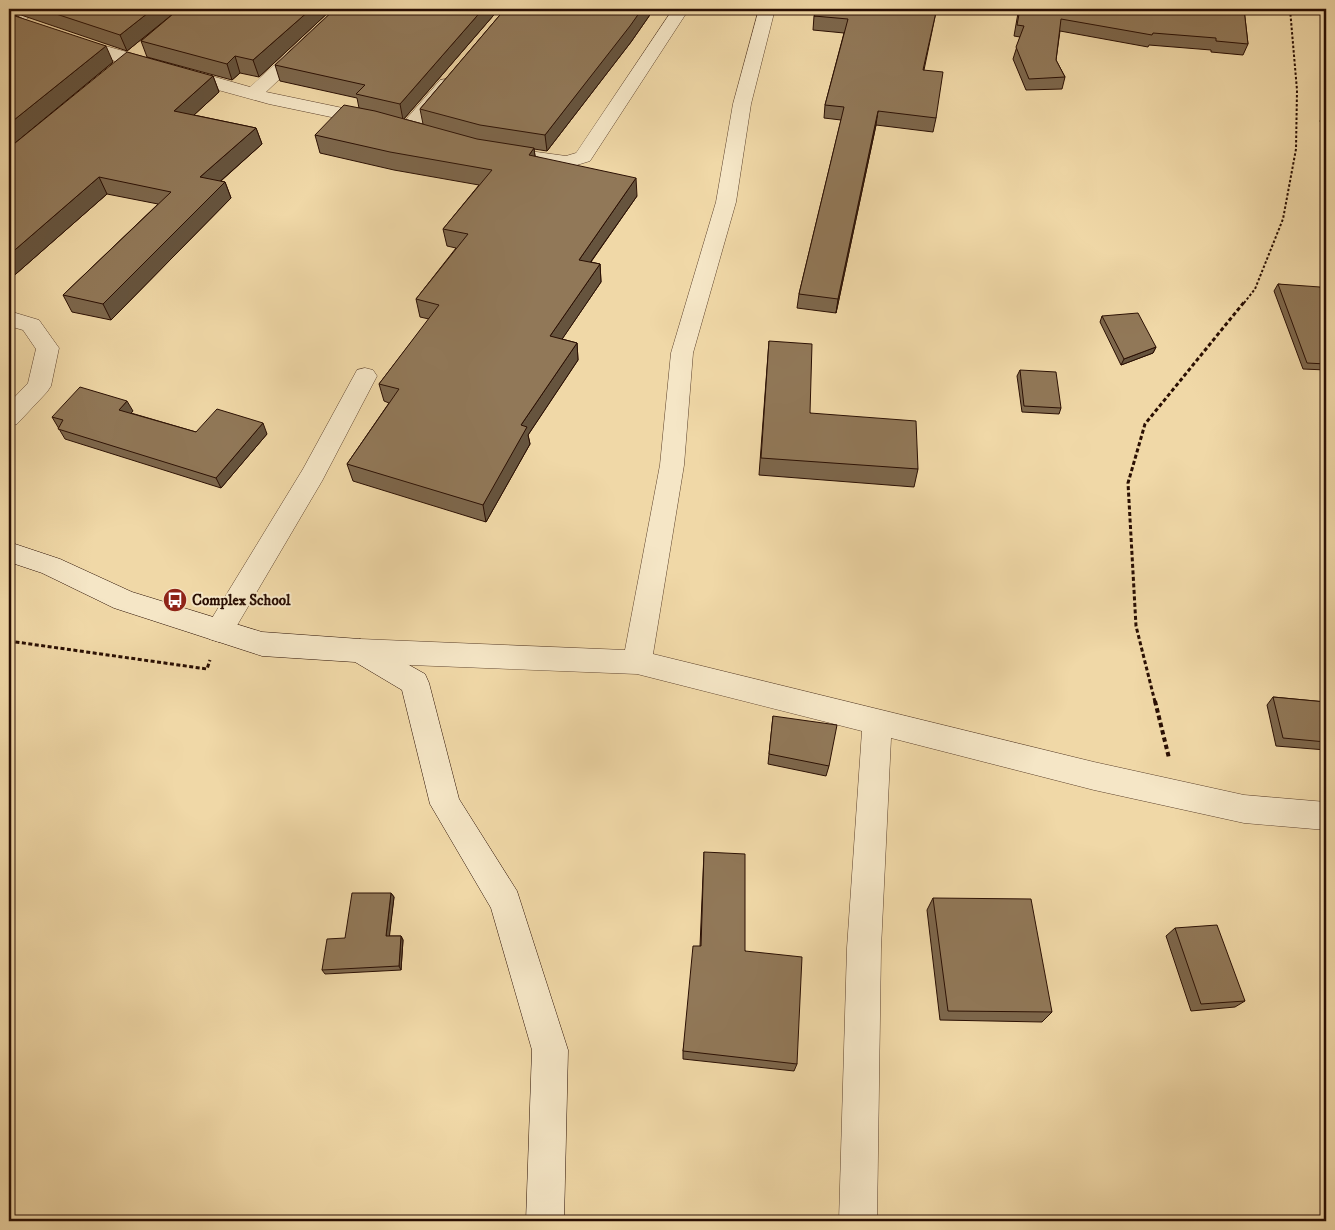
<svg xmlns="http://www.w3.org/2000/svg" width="1335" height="1230" viewBox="0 0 1335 1230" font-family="'IM FELL DW Pica',serif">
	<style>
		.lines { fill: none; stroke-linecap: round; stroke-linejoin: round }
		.minor-casing { stroke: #5c412c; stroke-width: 1 }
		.secondary-casing { stroke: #2a0f03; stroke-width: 1 }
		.path-far2 { stroke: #2a0f03; stroke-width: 2; stroke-dasharray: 2.5 2; stroke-linecap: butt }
		.path-far1 { stroke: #2a0f03; stroke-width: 3; stroke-dasharray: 4 2.5; stroke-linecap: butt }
		.path { stroke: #2a0f03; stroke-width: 4; stroke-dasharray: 4.5 3; stroke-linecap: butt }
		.minor { fill: #f5e6c6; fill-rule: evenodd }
		.secondary { fill: #f5e6c6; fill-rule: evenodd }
		.wall { fill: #7d674c; stroke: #2a0f03 }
		.shaded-wall { fill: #66543e; stroke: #2a0f03 }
		.building { fill: #917858; stroke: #2a0f03 }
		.labels { text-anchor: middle; stroke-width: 4; stroke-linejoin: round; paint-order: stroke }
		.poi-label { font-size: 15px; font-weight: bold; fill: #2a0f03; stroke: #f5e6c6; text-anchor: start }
	</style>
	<rect width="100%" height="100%" fill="#f0d8a7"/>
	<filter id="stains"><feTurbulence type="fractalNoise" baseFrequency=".004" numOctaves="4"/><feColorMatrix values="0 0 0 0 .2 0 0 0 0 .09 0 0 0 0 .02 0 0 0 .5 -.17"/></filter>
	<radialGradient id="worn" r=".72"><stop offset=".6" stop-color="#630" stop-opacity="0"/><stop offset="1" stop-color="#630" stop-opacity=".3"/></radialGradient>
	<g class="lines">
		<g class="minor-casing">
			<path id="minor" d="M21,9h19l-25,19 -6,1v-12z
				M335,9h18l-87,83 115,24 2,4 -2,4 -7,2 -105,-22 -145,-40 -56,-18 -3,-4 3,-4 6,-1 176,50z
				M673,9h16l-99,152 -23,7 -52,-8 -3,-4 3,-4 7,-2 44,6 10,-3z
				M759,9h16l-24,95 -15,98 -43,151 -9,112 -31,189 441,108 150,33 82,7v28l-82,-7 -150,-33 -203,-52 -10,210 -4,273h-38l8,-273 15,-217 -225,-57 -277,-11 -10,-4 -4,-8 4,-8 10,-4 265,11 35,-185 11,-112 45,-151 17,-98z
				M446,79l6,1 3,4 -3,4 -37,45 -7,2 -7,-2 -2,-4 2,-4 39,-45z
				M9,311l30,9 20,28 -8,38 -4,6 -30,32 -8,3v-24l19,-20 8,-34 -13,-19 -14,-4z
				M365,368l8,2 4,6 -55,105 -93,158 -10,3 -10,-3 -4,-8 4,-8 94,-154 54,-99z"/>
		</g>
		<g class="secondary-casing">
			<path id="secondary" d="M9,542l51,17 72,33 130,40 98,7 10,4 55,31 4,9 30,116 58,92 51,159 -4,171h-38l6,-171 -41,-142 -61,-104 -28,-114 -47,-28 -93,-6 -148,-48 -72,-35 -33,-11z"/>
		</g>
		<path class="path-far2" d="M1244,303l11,-14 28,-70 13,-70 1,-59 -7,-81"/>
		<path class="path-far1" d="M9,641l198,28 3,-9
			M1155,702l-19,-76 -8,-143 17,-59 100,-123"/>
		<path class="path" d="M1155,701l14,57"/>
		<use href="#minor" class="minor"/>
		<use href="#secondary" class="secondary"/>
	</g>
	<path class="wall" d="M9,9h323l-73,68 -19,-4 -8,7 -85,-23 -6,-16 30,-26 -44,36 -106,-36h-6l98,47 -102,84 202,-70 6,16 -25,23 62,13 6,16 -41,37 4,1 6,16 -120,122 -39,-8 -9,-17 95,-91 -51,-10 -98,86z
		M499,9l-95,110 19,5 -3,-15 85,-100h149l-23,33 -84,109 -13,-2 1,7 102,40 -46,66 9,2 1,18 -39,57 15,4 1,17 -50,75 2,9 -44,78 -133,-41 -6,-17 42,-61 -5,-2 -5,-17 50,-65 -9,-2 -4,-18 40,-51 -9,-2 -4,-17 36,-44 -85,-15 -74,-17 -5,-18 44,-27 -2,-10 -77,-17 -5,-16z
		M957,9h287l4,35 -5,11 -32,-3v-2l-62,-5 -1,2 -88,-16 -4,29 9,17 -3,12 -36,1 -13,-31 7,-22 -6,-1 4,-23z
		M936,12l-12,58 12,48 -3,14 -57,-7 -40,188 -39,-5 2,-14 42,-174 -17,-2 1,-13 19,-72 -31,-3 1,-14z
		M1324,114l2,1v18l-6,-12z
		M1278,284l43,6h5v80l-23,-1 -29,-78z
		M1102,316l54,31 -3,6 -32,12 -21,-43z
		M769,341l41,72 108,56 -4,18 -155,-12z
		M1020,370l41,38 -2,6 -37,-2 -5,-36z
		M133,411l-2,2 65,19 71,2 -46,54 -156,-49 -13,-22z
		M1273,697l53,5v48l-50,-4 -9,-41z
		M773,716l56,50 -3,10 -58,-12z
		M704,852l41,99 52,113 -3,7 -111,-12v-8l17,-105z
		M391,893l3,4 -5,39h12l2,4 -2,30 -76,4 -3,-4 23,-32z
		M933,898l119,114 -10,10 -102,-2 -13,-110z
		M1175,928l70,73 -10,6 -44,4 -25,-75z"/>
	<path class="shaded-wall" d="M153,9h26l-52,42 -7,-16z
		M311,9h21l-73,68 -6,-17z
		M483,9h16l-96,111 -3,-16z
		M642,9h12l-23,33 -84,109 -2,-16z
		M106,46l7,16 -104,86v-24z
		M235,56l5,17 -8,7 -5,-16z
		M213,76l6,16 -38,35 -7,-16z
		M878,111l-2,14 -40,188 2,-14z
		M256,128l6,16 -55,49 -7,-16z
		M534,148l2,17 -7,-10z
		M99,177l8,17 -98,86v-25z
		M636,178l1,18 -57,81 -1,-17z
		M225,182l6,16 -120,122 -8,-16z
		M600,264l1,18 -49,72 -2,-18z
		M577,343l1,17 -50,75 2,9 -44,78 -3,-17 38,-80z
		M1156,347l-3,6 -32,12 3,-6z
		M127,401l6,10 -8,9 -6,-10z
		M263,423l4,11 -46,54 -5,-10z
		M391,893l3,4 -5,43 -3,-4z
		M401,936l2,4 -2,30 -2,-4z"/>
	<path class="building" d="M41,9h112l-33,26z
		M179,9h132l-58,51 -18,-4 -8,8 -86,-23z
		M335,9h148l-83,95 -44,-10 9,-9 -90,-20z
		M505,9h137l-12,17 -85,109 -65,-10 -60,-16z
		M817,9h92l27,3 -13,58 20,2 -7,46 -58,-7 -40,188 -39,-5 45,-187 -19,-2 23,-86 -34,-3z
		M1020,9h224l4,35 -32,-3v-3l-63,-5 -1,2 -91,-16 -5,41 9,17 -36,2 -13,-32 8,-21 -7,-1z
		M9,14l97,32 -97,78v-98h1l-1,-1z
		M127,52l86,24 -39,35 82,17 -56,49 25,5 -122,122 -40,-9 108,-103 -72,-15 -90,78v-107z
		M344,105l31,6 102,28 57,9 -5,7 107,23 -57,82 21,4 -50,72 27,7 -56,82 6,2 -44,78 -136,-41 52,-75 -20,-5 60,-79 -23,-6 52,-65 -25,-5 49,-59 -102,-18 -75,-17z
		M1278,284l42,3 1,3h5v74l-19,-1z
		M1138,313l18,34 -32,12 -22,-43z
		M769,341l43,3 -2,69 106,8 2,48 -157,-11z
		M1020,370l36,2 5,36 -37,-2z
		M80,387l47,14 -8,9 77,22 21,-23 46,14 -47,55 -158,-49 5,-9 -11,-3z
		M1273,697l53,5v40l-43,-4z
		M773,716l64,9 -8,41 -60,-12z
		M704,852l41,2v97l57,6 -5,107 -114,-13 10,-105h8z
		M352,893h39l-5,43h15l-2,30 -77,4 5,-31 18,-1z
		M933,898l98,1 21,113 -104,-1z
		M1217,925l28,76 -44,3 -26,-76z"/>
	<defs>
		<g id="bus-disc" transform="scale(1.25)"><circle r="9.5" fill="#8f2418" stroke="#f5e6c6"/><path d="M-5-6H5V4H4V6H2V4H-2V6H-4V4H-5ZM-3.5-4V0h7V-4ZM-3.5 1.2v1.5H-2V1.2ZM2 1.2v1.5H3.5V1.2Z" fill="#fff"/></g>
	</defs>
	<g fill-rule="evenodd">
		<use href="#bus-disc" x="175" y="600"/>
	</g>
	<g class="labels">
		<g class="poi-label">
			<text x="192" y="605">Complex School</text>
		</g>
	</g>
	<rect width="1335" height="1230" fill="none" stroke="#f0d8a7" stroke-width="30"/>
	<rect x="10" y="10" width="1315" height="1210" fill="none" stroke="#2a0f03" stroke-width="2.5"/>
	<rect x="15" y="15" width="1305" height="1200" fill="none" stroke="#2a0f03"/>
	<rect width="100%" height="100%" filter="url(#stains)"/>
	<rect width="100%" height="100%" fill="url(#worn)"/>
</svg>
